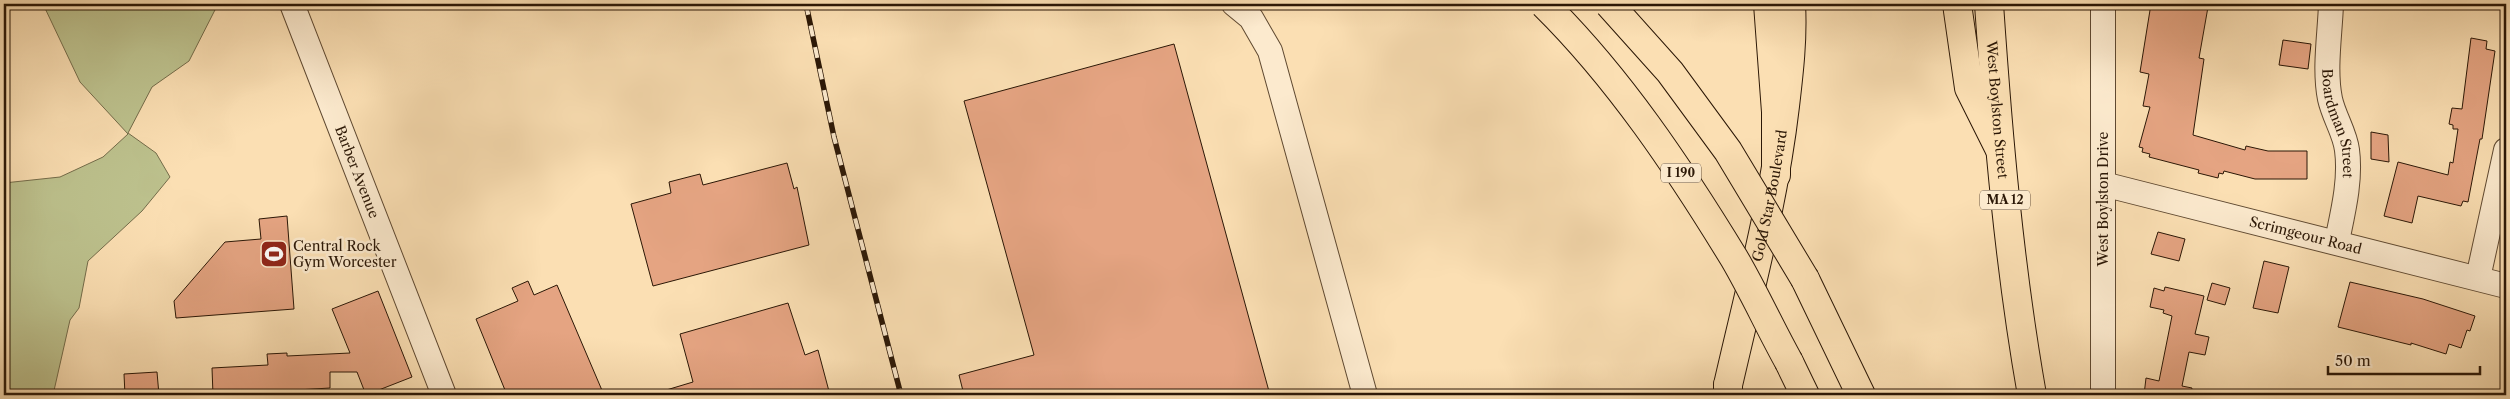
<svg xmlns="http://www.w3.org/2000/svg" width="2510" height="399" viewBox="0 0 2510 399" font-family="'Libre Caslon Text',serif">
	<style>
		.green { fill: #bdc28e; stroke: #746c4a }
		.building { fill: #e5a482; stroke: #2b1706 }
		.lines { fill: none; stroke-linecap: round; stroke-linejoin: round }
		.minor-casing { stroke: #5f4931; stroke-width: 26 }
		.primary-casing { stroke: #2b1706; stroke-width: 30 }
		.motorway-casing { stroke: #2b1706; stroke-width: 30 }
		.minor { stroke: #fceace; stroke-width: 24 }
		.primary { stroke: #fbdfb3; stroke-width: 28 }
		.motorway { stroke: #fbdfb3; stroke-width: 28 }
		.rail-casing { stroke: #2b1706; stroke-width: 5.5 }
		.rail { stroke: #fceace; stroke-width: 4; stroke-dasharray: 11; stroke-linecap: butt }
		.motorway-bridge-casing { stroke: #2b1706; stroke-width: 30; stroke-linecap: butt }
		.motorway-bridge { stroke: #fbdfb3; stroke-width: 28 }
		.labels { text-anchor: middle; stroke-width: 5; stroke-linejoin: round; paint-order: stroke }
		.shield { fill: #fceace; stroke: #6a5642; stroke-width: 1 }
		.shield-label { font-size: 12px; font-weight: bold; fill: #2b1706 }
		.street-label { font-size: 14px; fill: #2b1706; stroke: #fceace }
		.poi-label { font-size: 14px; fill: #2b1706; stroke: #fceace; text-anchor: start }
	</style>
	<rect width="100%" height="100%" fill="#fbdfb3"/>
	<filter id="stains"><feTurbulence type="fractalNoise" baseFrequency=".004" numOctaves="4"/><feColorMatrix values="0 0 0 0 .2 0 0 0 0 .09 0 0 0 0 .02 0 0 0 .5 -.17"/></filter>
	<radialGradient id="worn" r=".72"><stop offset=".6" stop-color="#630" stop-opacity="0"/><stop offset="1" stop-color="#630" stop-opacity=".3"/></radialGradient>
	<path class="green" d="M43,4h175l-29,57 -37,26 -24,46 28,20 14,24 -28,34 -54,50 -9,47 -9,12 -17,75h-49v-212l56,-6 43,-20 25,-23 -48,-52z"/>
	<path class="building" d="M2151,4h35l22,3 -9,51 5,1 -11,76 52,15 1,-4 22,5h39v28h-52l-31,-8 -1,3 -4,-1 -1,5 -20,-5 1,-3 -50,-13 1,-3 -8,-2 1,-4 -4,-1 11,-40 -7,-1 6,-32 -9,-2z
		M2471,38l16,3 -1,8 9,2 -13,88h-2l-12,63 -5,-1 -2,5 -43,-10 -6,27 -28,-7 14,-54 50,13 2,-13 3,1 5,-34h-5v-4l-4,-1 3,-16 10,1z
		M2283,40l28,4 -3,25 -29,-4z
		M1174,44l96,351h-306l-5,-20 75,-20 -70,-254z
		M2371,132l17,3 1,27 -18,-3z
		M787,163l7,26 3,-2 12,58 -156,41 -22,-82 40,-11 -2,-11 31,-8 3,11z
		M287,216l7,93 -118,9 -2,-17 51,-59 36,-3 -2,-20z
		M2158,232l27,7 -6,22 -28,-7z
		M2264,261l25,6 -11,46 -25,-5z
		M528,281l6,14 23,-10 47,110h-97l-31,-76 42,-18 -6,-13z
		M2350,282l73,17 52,17 -5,15 -3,-1 -6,18 -12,-4 -3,10 -35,-11v2l-73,-18z
		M2212,283l18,5 -5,17 -18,-5z
		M2165,287l39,9 -9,38 14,3 -4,18 -16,-3 -7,34 10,2 -1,7h-47l2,-17 13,3 13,-65 -9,-3 1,-3 -14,-3 4,-19 10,3z
		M378,291l34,86 -46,18 -9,-23h-27v16l-82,5v2h-35l-1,-27 56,-3 -1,-11 20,-1v3l63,-3 -18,-44z
		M788,303l17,52 13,-5 12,45h-166l-1,-4 30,-9 -13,-48z
		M157,372l2,23h-34l-1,-21z"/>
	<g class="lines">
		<g class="minor-casing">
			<g id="minor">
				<path id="s1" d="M292,4l152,391"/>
				<path d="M1234,4l17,14 19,33 95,344"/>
				<path id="s2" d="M2331,4c-1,30 -7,65 -1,95 4,18 15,34 17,51 4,30 -4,62 -10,91"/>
				<path id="s3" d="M2103,184l403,102"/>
				<path d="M2478,278l28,-128"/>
				<path d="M2103,395v-391"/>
			</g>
		</g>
		<g class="primary-casing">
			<g id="primary">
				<path id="s4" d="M1989,4c9,131 20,261 43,391"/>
				<path id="s5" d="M1728,385c21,-92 46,-184 57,-279 4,-34 8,-68 6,-102"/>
			</g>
		</g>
		<g class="motorway-casing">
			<path id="motorway" d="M1768,4l8,108v63
				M1957,4l12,84 30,60
				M1805,279l56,116
				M1789,362l16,33
				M1728,395v-10"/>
		</g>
		<use href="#minor" class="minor"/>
		<use href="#primary" class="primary"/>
		<use href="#motorway" class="motorway"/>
		<g class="rail-casing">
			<path id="rail" d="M806,4l28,133 67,258"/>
		</g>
		<use href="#rail" class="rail"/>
		<g class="motorway-bridge-casing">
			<path id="motorway-bridge" d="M1544,4c75,74 135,164 190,254 20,34 36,70 55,104
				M1609,4l61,68 58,79 77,128"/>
		</g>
		<use href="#motorway-bridge" class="motorway-bridge"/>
	</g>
	<defs>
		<g id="stadium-square" transform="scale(1.4375)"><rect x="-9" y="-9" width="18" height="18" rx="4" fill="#8f2418" stroke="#fceace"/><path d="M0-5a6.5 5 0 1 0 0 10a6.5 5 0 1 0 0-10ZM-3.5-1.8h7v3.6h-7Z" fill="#fff"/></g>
	</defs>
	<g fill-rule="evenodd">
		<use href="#stadium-square" x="274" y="254"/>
	</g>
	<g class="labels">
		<g class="shield">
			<rect x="1661" y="163.5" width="40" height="19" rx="4"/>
			<rect x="1980" y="190.5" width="50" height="19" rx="4"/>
		</g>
		<g class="shield-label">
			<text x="1681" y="177">I 190</text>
			<text x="2005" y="204">MA 12</text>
		</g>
		<g class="street-label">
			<text dy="5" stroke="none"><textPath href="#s4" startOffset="106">West Boylston Street</textPath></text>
			<text dy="5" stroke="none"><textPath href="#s2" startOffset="121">Boardman Street</textPath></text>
			<text dy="5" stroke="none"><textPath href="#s1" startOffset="180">Barber Avenue</textPath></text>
			<text dy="5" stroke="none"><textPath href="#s5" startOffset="194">Gold Star Boulevard</textPath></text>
			<text transform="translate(2103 199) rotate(-90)" y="5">West Boylston Drive</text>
			<text dy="5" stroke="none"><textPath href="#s3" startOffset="209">Scrimgeour Road</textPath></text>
		</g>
		<g class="poi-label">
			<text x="293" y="251">Central Rock<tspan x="293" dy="16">Gym Worcester</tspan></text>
		</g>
	</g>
	<rect width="2510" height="399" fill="none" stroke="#fbdfb3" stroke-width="20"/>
	<rect x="5" y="5" width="2500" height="389" fill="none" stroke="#2b1706" stroke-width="2.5"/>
	<rect x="10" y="10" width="2490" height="379" fill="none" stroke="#2b1706"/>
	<path d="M2328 366v8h152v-8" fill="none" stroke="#2b1706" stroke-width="2.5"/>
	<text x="2335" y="366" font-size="15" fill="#2b1706" stroke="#fceace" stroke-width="4" paint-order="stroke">50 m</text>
	<rect width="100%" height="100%" filter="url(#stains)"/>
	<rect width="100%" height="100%" fill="url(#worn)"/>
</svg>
